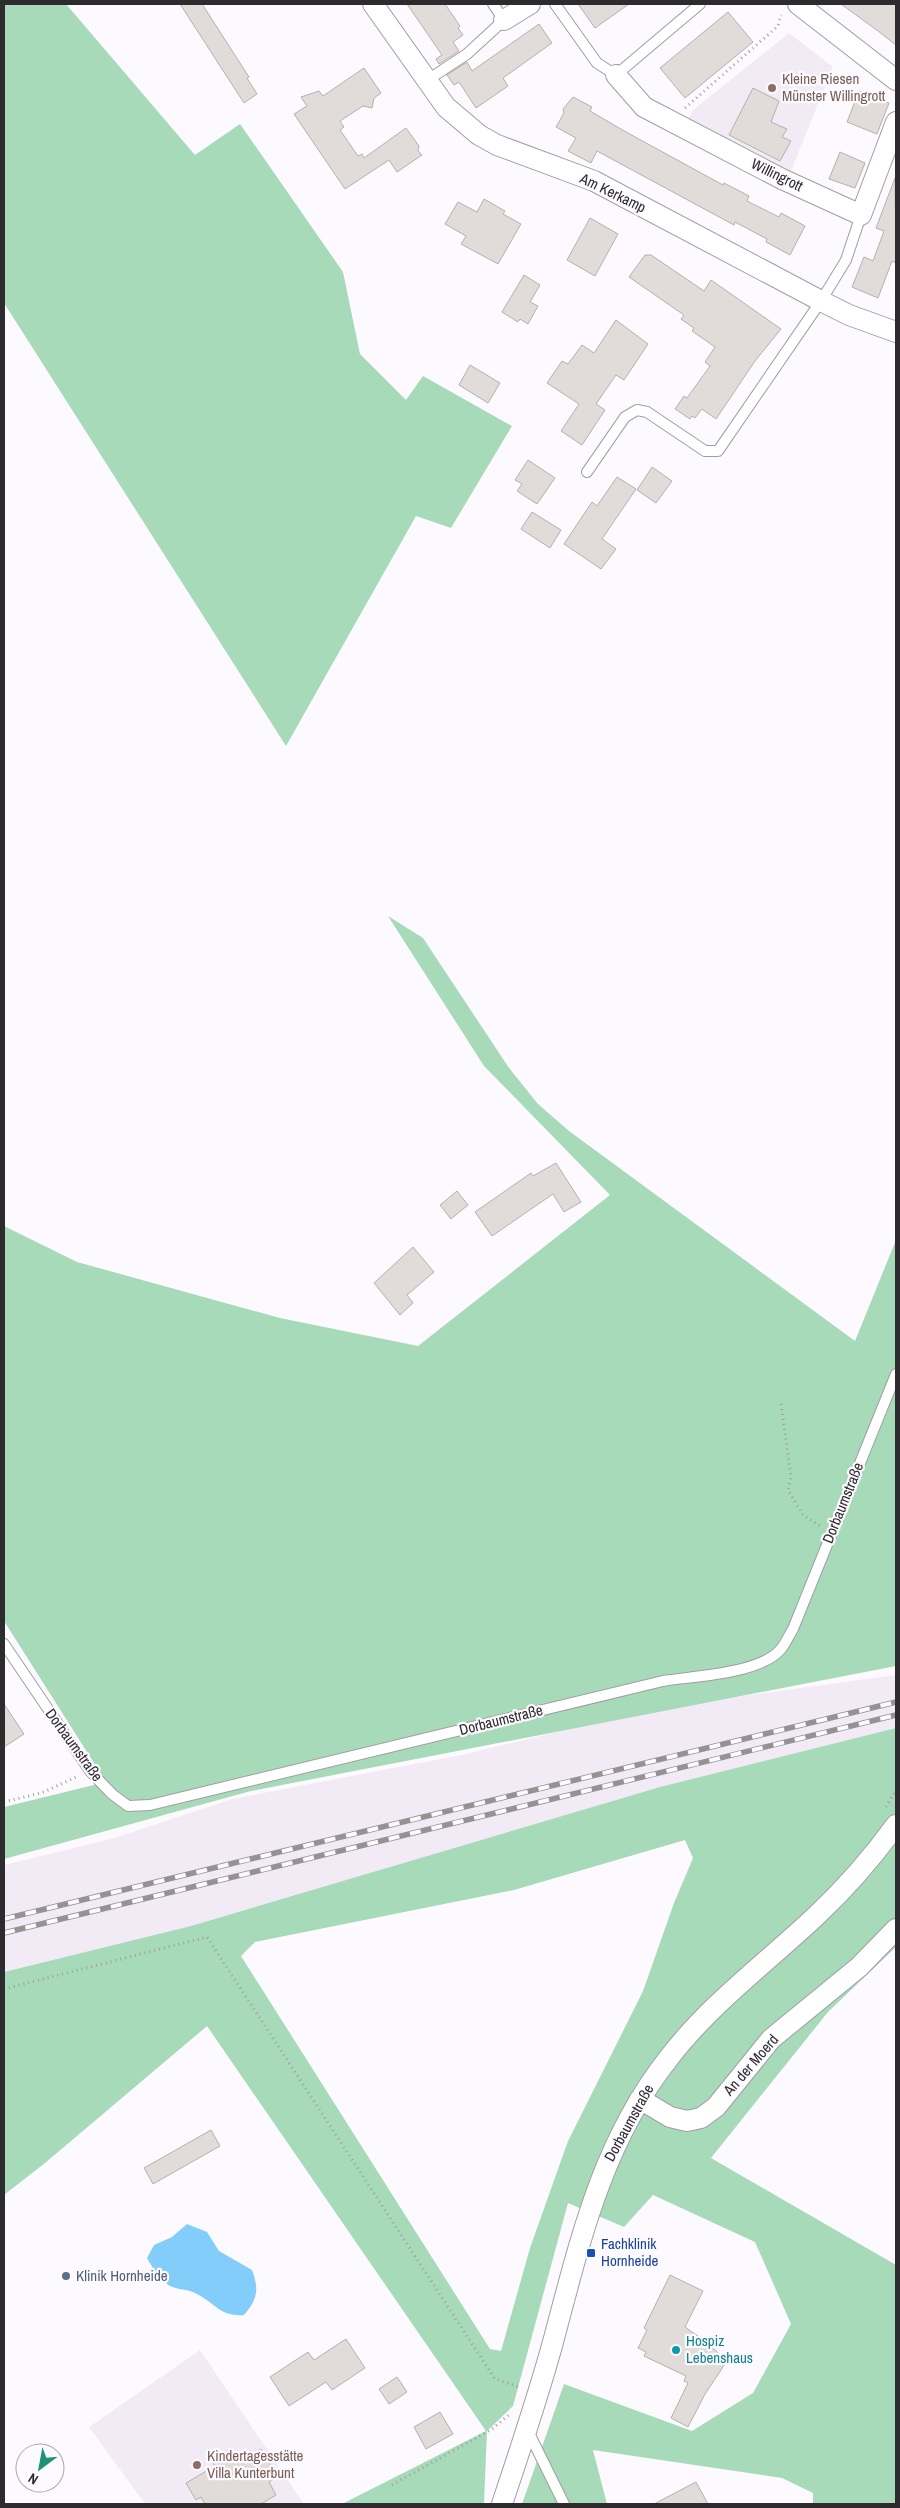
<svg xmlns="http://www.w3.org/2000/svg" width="900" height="2508" viewBox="0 0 900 2508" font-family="'Archivo Narrow',sans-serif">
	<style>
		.built { fill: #f2ebf6 }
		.green { fill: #a7dab9; fill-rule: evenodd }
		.water { fill: #82cdfa }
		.building { fill: #e1dcd9; stroke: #b5b0ad }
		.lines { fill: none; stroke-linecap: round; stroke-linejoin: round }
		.lane-casing { stroke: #a19ea2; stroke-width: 12 }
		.street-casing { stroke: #a19ea2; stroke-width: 22 }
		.path { stroke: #a09ea2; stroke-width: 3; stroke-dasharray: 1 4; stroke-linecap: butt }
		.lane { stroke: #fff; stroke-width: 10 }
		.street { stroke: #fff; stroke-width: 20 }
		.rail-casing { stroke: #949295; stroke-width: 5.5 }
		.rail { stroke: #fdfaff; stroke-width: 4; stroke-dasharray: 11; stroke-linecap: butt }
		.education-dot { fill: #8d6e63; stroke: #fdfaff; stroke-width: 2 }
		.transit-dot { fill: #1a4fb4; stroke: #fdfaff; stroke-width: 2 }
		.service-dot { fill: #5c6f8a; stroke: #fdfaff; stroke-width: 2 }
		.culture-dot { fill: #0f9aa8; stroke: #fdfaff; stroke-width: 2 }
		.labels { text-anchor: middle; stroke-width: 4.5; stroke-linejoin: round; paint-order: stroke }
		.education-label { font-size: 15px; fill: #785e54; stroke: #fdfaff; text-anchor: start }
		.street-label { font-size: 15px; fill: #2d2b2d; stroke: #fdfaff }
		.transit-label { font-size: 15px; fill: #164399; stroke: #fdfaff; text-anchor: start }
		.service-label { font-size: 15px; fill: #4e5e75; stroke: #fdfaff; text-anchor: start }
		.culture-label { font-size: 15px; fill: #0d838f; stroke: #fdfaff; text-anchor: start }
	</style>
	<rect width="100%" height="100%" fill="#fdfaff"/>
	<path class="built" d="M789,33l44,34 -44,109 -103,-54 7,-12z
		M896,1675v53l-236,59 -469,139 -187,46v-107l110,-27 118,-39 229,-44 200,-48z
		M200,2350l104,154h-159l-56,-77z"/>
	<path class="green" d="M4,4h62l129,151 45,-31 103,148 17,82 46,46 17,-24 89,50 -61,102 -35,-12 -130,230 -282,-443z
		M388,916l35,22 86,130 29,36 31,27 286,210 41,-101v426l-645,125 -247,68v-52l102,-25 -102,-161v-395l73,36 203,56 138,28 192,-151 -126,-129z
		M896,1728v219l-68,65 -117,146 185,107v239h-83v-11l-31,-15 -189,-28 14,54h-85l42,-120 128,47 61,-38 38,-69 -36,-82 -102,-47 -29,32 -56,-24 -55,203 -26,25 -3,73h-142l144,-73 -279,-405 -162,137 -41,32v-223l187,-46 469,-139zM685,1840l8,18 -19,45 -31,88 -75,150 -38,107 -29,103 -11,-2 -249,-393 14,-14 259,-52z"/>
	<path class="water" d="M187,2224l20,8 12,19 33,19c7,19 6,29 -8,45 -25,2 -29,-13 -49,-22 -9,-5 -20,-2 -29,-10 -8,-6 -14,-16 -19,-25l7,-13 18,-8z"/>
	<path class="building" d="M180,4h22l47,73 -2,1 10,16 -13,9z
		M407,4h38l15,22 -2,2 5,7 -10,7 6,9 -20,13 -3,-5 6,-4z
		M578,4h51l-34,24z
		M841,4h55v41l-18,-14z
		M728,12l25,30 -68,56 -25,-30z
		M539,24l13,19 -49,35 5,8 -32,22 -17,-26 -5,3 -7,-10 20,-13 5,9z
		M364,68l17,25 -7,5 -2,10 -9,-2 -23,15 4,6 -4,3 18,26 4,-2 2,4 42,-30 13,18 -1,5 4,4 -25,17 -8,-12 -44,29 -51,-75 13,-8 -6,-9 18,-6 4,5z
		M753,88l26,13 -8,21 16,7 -5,8 9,4 -11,20 -51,-26z
		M859,91l30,12 -12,31 -30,-12z
		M573,97l19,10 -2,4 36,21 97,53 1,-2 25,13 -2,5 32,16 2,-4 24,13 -15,29 -24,-13 1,-3 -32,-17 -1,3 -137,-74 -6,12 -23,-12 8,-13 -20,-11 8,-14 -1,-4z
		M840,152l25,11 -10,25 -26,-9z
		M895,178l1,85 -4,-2 -14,37 -26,-11 12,-30 9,4 11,-30 -8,-3z
		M484,199l21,12 -2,3 18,10 -23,40 -37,-20 5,-8 -21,-12 13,-22 19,10z
		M590,218l28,16 -23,42 -28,-16z
		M645,255h6l53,36 7,-11 70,49 -26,32 -39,58 -14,-10 -7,9 -3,-2 -2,3 -15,-10 9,-13 3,2 23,-32 -5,-4 10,-15 -23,-16 2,-3 -13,-9 3,-4 -55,-38z
		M524,275l16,10 -10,17 8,4 -10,18 -8,-5 -2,3 -16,-10z
		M616,320l32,24 -24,36 -8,-5 -20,29 9,6 -23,35 -21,-14 18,-27 -32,-21 15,-22 6,3 14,-19 12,8z
		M470,365l30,18 -12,20 -29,-18z
		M528,460l27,18 -18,26 -20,-13 5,-7 -7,-4z
		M652,467l20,14 -16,22 -19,-13z
		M617,477l19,12 -34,50 14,10 -15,20 -37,-25 28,-42 5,4z
		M532,512l29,18 -11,18 -29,-19z
		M556,1163l25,39 -17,10 -11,-18 -61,42 -17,-24 56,-39 2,3z
		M457,1191l11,14 -17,14 -11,-14z
		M413,1247l21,25 -27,23 6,8 -13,12 -26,-32z
		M4,1704l20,30 -20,13z
		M211,2130l9,16 -67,38 -9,-16z
		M670,2275l33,16 -18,36 20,14 22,20 -22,33 -17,33 -17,-9 17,-35 -4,-2 2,-5 -42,-20 2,-4 -8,-4 9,-18 -3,-2z
		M346,2339l19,29 -33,22 -6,-8 -37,24 -19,-29 38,-25 6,8z
		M397,2377l10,15 -18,12 -10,-15z
		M440,2412l13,22 -27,15 -12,-22z
		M261,2449l16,28 -8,5 7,13 -15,9h-56l-4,-7 -5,3 -10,-17 29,-17 -4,-6 19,-10 7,12z
		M696,2482l12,22h-54z"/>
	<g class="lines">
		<g class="lane-casing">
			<path id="lane" d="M555,4l42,59 19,12 84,-71
				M426,81l41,-27 37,-34 -11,-16
				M587,472l38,-55 12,-7 10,2 58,39h13l103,-150 25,-41 15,-45
				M4,1644l86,127 22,23 16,12 22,-1 513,-124c31,-5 97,-7 118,-32 5,-6 8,-14 12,-20l103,-255
				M527,2429l37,75"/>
		</g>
		<g class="street-casing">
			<path id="street" d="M373,4l73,103 33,28 18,10 97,36 227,120 28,14 47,17
				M798,4l98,76
				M504,20l26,-16
				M616,75l28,32 138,72 79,36 35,-93
				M640,2099l30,18 17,4 14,-3 15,-11 55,-68 88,-72 37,-38
				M502,2504c18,-54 36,-107 51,-162 27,-101 49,-199 115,-283 42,-55 98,-96 148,-143 30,-28 56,-58 80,-91"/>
		</g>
		<path class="path" d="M685,108l93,-82 3,-11
			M781,1404l10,73 -3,13 15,25 17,11
			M4,1802l40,-10 32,-15
			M886,1807l10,-17
			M4,1989l203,-52 288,442 24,8
			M392,2485l100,-56 18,-15"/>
		<use href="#lane" class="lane"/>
		<use href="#street" class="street"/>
		<g class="rail-casing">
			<path id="rail" d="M4,1919l892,-217
				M4,1933l892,-218"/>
		</g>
		<use href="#rail" class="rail"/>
	</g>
	<g class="education-dot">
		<circle cx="772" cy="88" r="5"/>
		<circle cx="197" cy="2465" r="5"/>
	</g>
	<rect class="transit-dot" x="586" y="2248" width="10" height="10" rx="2.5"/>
	<circle class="service-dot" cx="66" cy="2276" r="5"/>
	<circle class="culture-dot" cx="676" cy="2350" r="5"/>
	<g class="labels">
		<g class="education-label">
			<text x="782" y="84">Kleine Riesen<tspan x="782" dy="17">Münster Willingrott</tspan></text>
			<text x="207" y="2461">Kindertagesstätte<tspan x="207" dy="17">Villa Kunterbunt</tspan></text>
		</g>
		<g class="street-label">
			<text transform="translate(777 175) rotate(26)" y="5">Willingrott</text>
			<text transform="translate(613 193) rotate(26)" y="5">Am Kerkamp</text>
			<text transform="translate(843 1503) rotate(-68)" y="5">Dorbaumstraße</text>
			<text transform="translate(501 1720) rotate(-14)" y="5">Dorbaumstraße</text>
			<text transform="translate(74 1745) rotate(54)" y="5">Dorbaumstraße</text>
			<text transform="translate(751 2065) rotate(-49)" y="5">An der Moerd</text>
			<text transform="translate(629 2123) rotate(-61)" y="5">Dorbaumstraße</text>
		</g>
		<g class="transit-label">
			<text x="601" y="2249">Fachklinik<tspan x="601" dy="17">Hornheide</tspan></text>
		</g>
		<g class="service-label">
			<text x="76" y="2281">Klinik Hornheide</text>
		</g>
		<g class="culture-label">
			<text x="686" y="2346">Hospiz<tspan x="686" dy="17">Lebenshaus</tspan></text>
		</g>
	</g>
	<rect width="900" height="2508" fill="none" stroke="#2d2b2d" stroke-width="10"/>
	<g transform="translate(40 2468) rotate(212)"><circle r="24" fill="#fdfaff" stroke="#aaa7ab"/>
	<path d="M0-4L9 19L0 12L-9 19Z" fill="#1e9377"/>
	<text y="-8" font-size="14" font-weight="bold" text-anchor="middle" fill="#2d2b2d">N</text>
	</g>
</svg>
